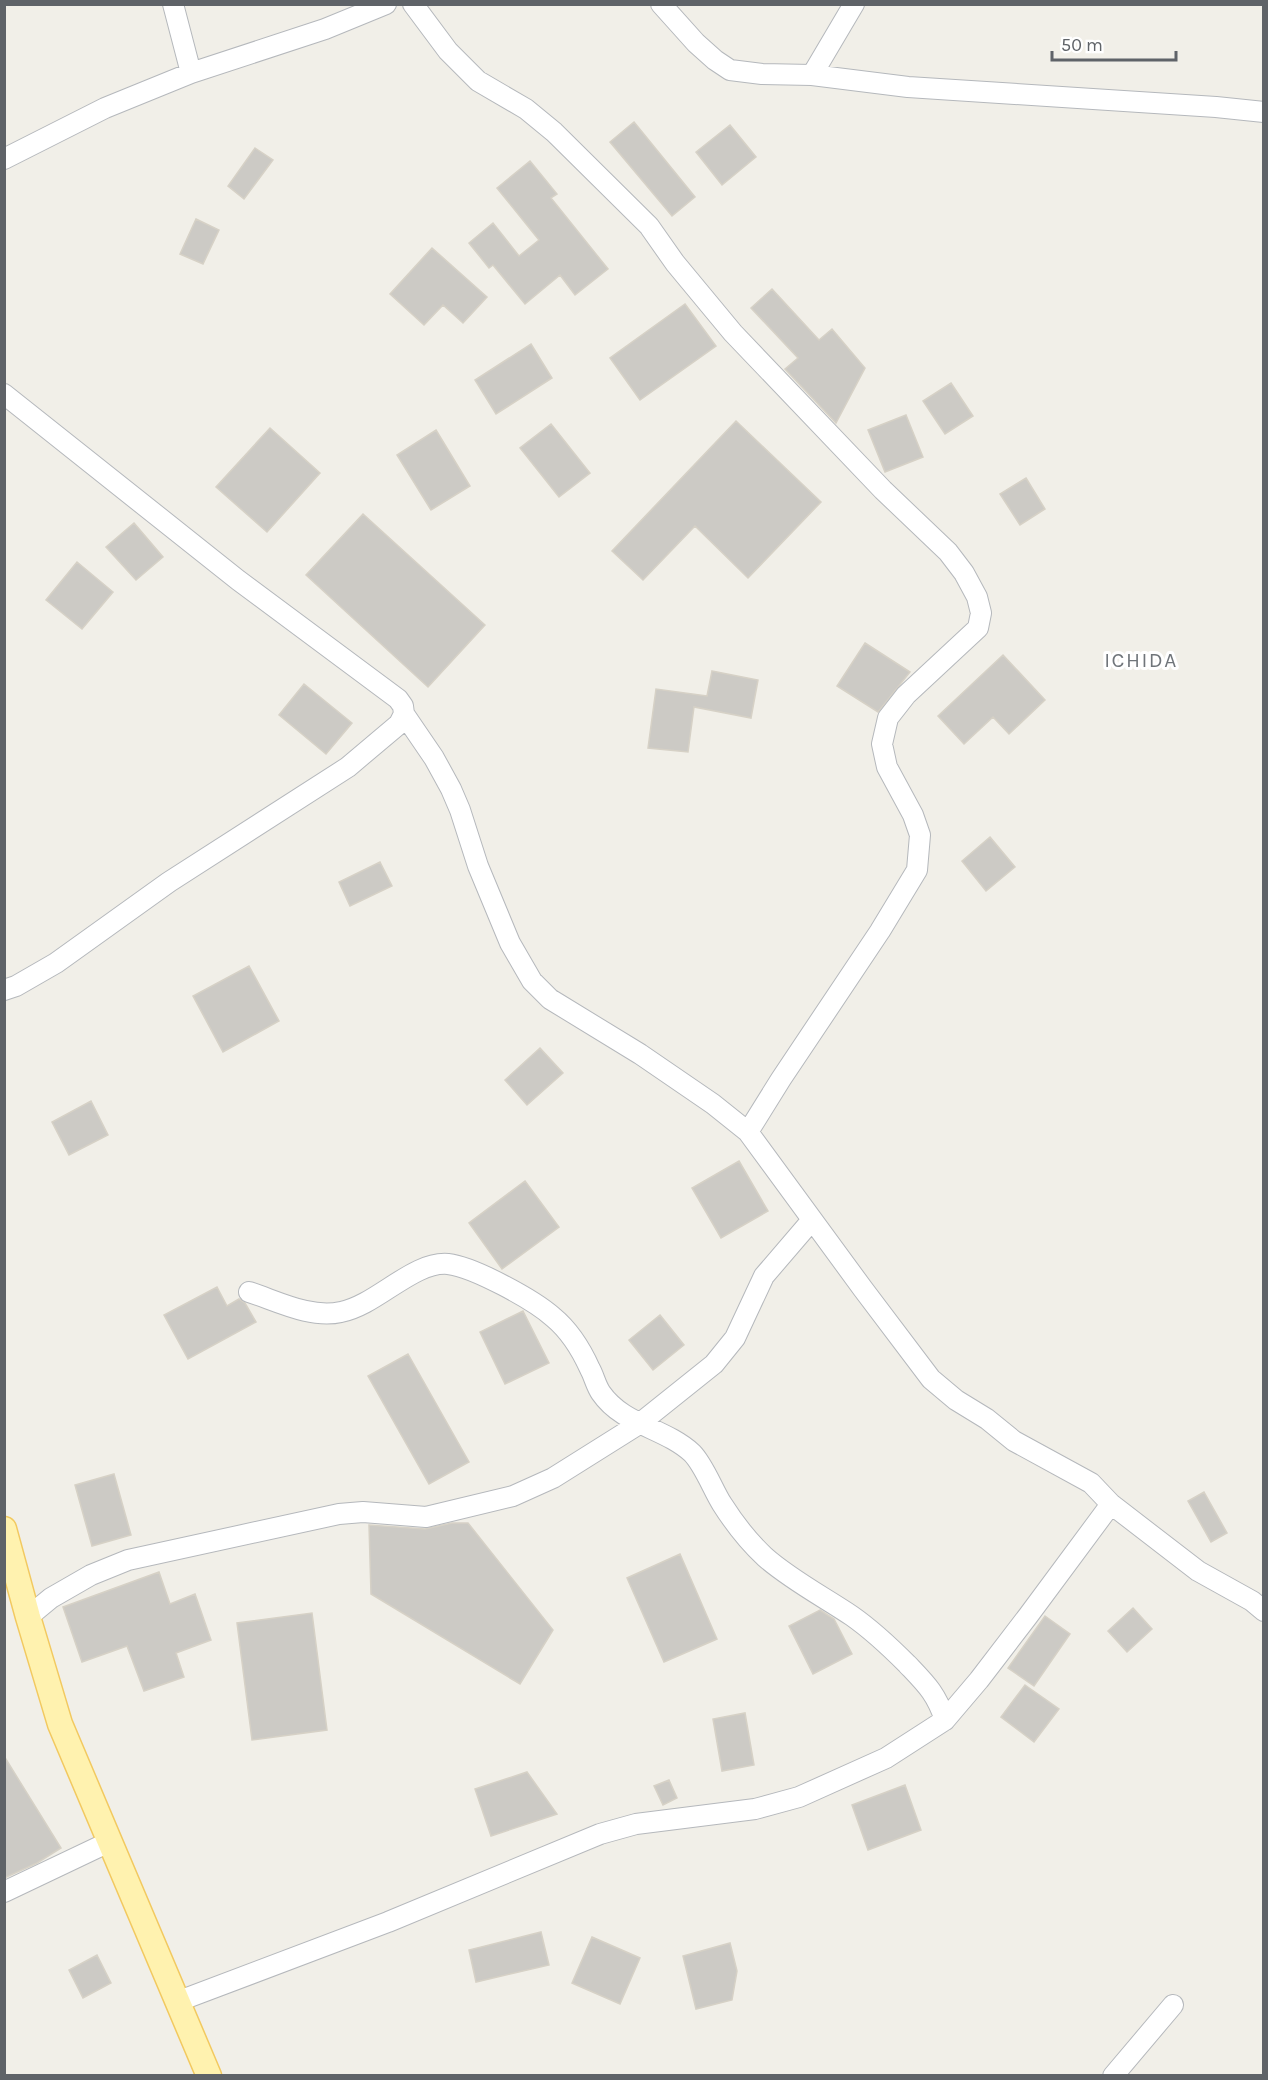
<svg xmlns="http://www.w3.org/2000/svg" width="1268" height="2080" viewBox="0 0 1268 2080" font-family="Karla,sans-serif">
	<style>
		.building { fill: #cccac5; stroke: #d6d1c6; stroke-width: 1.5 }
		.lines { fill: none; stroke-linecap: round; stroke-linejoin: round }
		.minor-casing { stroke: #b5b8bc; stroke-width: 22 }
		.major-casing { stroke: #f2c960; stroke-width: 27 }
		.minor { stroke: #fff; stroke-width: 20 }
		.major { stroke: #fff2af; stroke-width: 24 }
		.labels { text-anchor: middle; stroke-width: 6; stroke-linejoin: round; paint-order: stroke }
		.quarter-label { font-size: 21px; letter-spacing: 1.5px; fill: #70757a; stroke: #fff }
	</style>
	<rect width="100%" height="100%" fill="#f1efe8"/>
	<path class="building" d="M634,122l61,75 -23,19 -62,-74z
		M730,125l26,32 -34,28 -26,-33z
		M255,148l18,12 -29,39 -16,-13z
		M530,161l27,33 -6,4 57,71 -33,26 -15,-20 -35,29 -32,-39 -4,3 -20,-25 24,-20 26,33 20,-16 -42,-52z
		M196,219l23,11 -16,34 -23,-10z
		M432,248l55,49 -24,26 -20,-18 -19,20 -34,-31z
		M772,289l47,51 13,-11 33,39 -29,55 -51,-54 13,-11 -47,-50z
		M685,304l31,42 -76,54 -30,-42z
		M531,344l21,34 -56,36 -21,-34z
		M951,383l22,33 -28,18 -22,-33z
		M906,415l17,42 -38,15 -17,-42z
		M736,421l85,81 -73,76 -53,-52 -52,54 -31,-29z
		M551,424l39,49 -31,24 -39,-49z
		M270,428l50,45 -53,59 -51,-45z
		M436,430l34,56 -39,24 -34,-55z
		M1026,478l19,31 -25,16 -20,-31z
		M363,514l122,111 -57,62 -122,-112z
		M134,523l29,34 -27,23 -30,-33z
		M77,562l36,30 -31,37 -36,-29z
		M865,643l45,29 -32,40 -41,-26z
		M1003,655l42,45 -36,34 -16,-17 -29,27 -26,-28z
		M712,671l46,9 -7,38 -57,-11 -6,45 -40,-4 8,-59 51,7z
		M304,684l48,39 -26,31 -47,-39z
		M990,837l25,30 -29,24 -24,-30z
		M380,862l12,24 -42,20 -11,-24z
		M249,966l30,55 -56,31 -30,-56z
		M540,1048l23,25 -36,32 -22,-25z
		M91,1101l17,34 -39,20 -17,-33z
		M739,1161l29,50 -47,27 -29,-50z
		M525,1181l34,46 -57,42 -33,-46z
		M217,1287l10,19 12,-7 6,4 11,19 -68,37 -24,-44z
		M523,1311l26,52 -44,21 -25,-52z
		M660,1315l24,30 -31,25 -24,-30z
		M408,1354l61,108 -40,22 -61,-108z
		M114,1474l17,61 -39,11 -17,-61z
		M1204,1492l23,41 -16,9 -23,-41z
		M452,1523h16l85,107 -33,54 -149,-90 -2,-69 56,4z
		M680,1554l37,85 -53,23 -37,-84z
		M159,1572l11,32 25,-10 16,46 -35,13 8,24 -40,14 -17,-45 -45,16 -19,-55z
		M1133,1608l19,21 -25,23 -19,-21z
		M820,1610l14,9 18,35 -39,20 -24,-48z
		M312,1613l15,117 -75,10 -15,-117z
		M1045,1616l25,18 -36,52 -26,-18z
		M1025,1685l34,24 -25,33 -33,-25z
		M745,1713l9,52 -32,6 -9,-52z
		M4,1756l57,92 -24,15 -33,15z
		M527,1772l30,42 -66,22 -16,-47z
		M669,1780l8,18 -14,7 -9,-19z
		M905,1785l16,45 -53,20 -16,-45z
		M541,1932l8,33 -73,17 -7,-32z
		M592,1937l48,21 -20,46 -48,-21z
		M730,1943l7,28 -5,29 -36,9 -13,-53z
		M97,1955l14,28 -28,15 -14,-28z"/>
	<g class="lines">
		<g class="minor-casing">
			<path id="minor" d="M173,4l18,69
				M413,4l35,47 30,30 48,28 28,23 95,94 26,37 58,70 150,157 65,62 16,21 13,24 4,16 -3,15 -72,67 -18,23 -6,26 5,23 26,48 7,20 -3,35 -37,61 -99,148 -33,53
				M661,4l35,39 19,17 15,10 32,4 50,1 96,12 308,20 48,5
				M812,75l42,-71
				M4,159l101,-51 86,-35 134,-44 61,-25
				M4,394l234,186 160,119 5,7 1,8 30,44 17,31 9,21 18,56 32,77 22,38 18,18 90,55 73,50 35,28 115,157 68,90 25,21 31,19 27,22 77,42 20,21 87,67 54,30 12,10
				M4,990l12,-4 40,-23 113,-81 179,-115 51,-43 5,-10
				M249,1292c28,9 62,27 92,20 36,-7 72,-51 107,-48 26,3 86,36 105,53 17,14 28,32 37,52 4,7 6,17 11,24 22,32 64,35 91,60 12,12 21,37 30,51 12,19 27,38 43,53 26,23 59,40 87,59 20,14 38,31 55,48 19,20 29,29 38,56
				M28,1617l23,-19 40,-23 37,-15 211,-46 24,-2 63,5 87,-21 40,-18 86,-54 75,-60 21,-26 29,-62 48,-56
				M4,1892l105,-50
				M179,2001l209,-79 212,-88 36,-10 119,-15 44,-12 87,-39 59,-38 34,-40 49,-64 83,-112
				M1113,2076l60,-71"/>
		</g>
		<g class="major-casing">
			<path id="major" d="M4,1529l24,88 32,107 149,352"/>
		</g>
		<use href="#minor" class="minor"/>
		<use href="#major" class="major"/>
	</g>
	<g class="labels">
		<g class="quarter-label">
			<text x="1141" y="667">ICHIDA</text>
		</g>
	</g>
	<rect width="1268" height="2080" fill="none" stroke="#5f6368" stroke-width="12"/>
	<path d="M1052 51v9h124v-9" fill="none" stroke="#5f6368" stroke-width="3"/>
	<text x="1061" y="51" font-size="18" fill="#5f6368" stroke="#ffffff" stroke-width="4.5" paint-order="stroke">50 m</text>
</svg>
